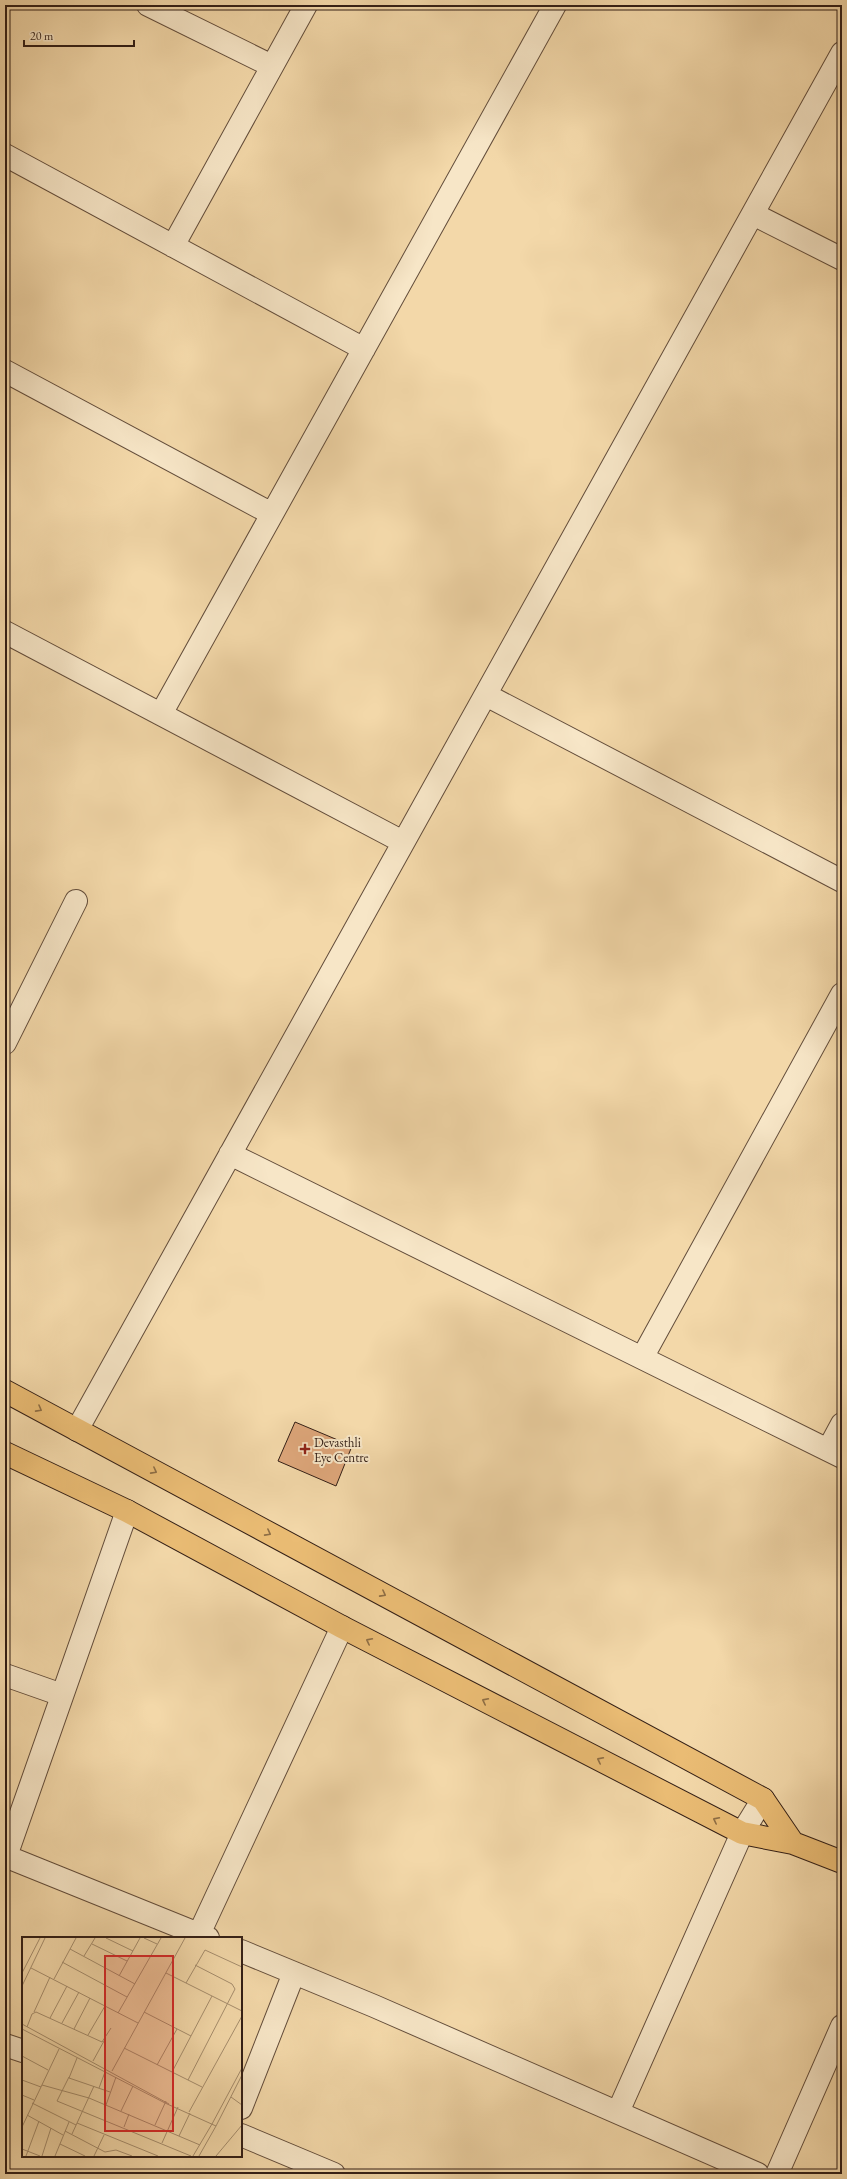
<svg xmlns="http://www.w3.org/2000/svg" width="847" height="2179" viewBox="0 0 847 2179" font-family="'EB Garamond',serif">
	<style>
		.building { fill: #dda67a; stroke: #331f16 }
		.lines { fill: none; stroke-linecap: round; stroke-linejoin: round }
		.minor-casing { stroke: #634d3b; stroke-width: 24 }
		.major-casing { stroke: #331f16; stroke-width: 24 }
		.minor { stroke: #f7e6c7; stroke-width: 22 }
		.major { stroke: #eabc74; stroke-width: 22 }
		.oneway { stroke: #8e6e45 }
		.poi-dot { fill: #8f2418; stroke: #f7e6c7; stroke-width: 1.5 }
		.labels { text-anchor: middle; stroke-width: 4; stroke-linejoin: round; paint-order: stroke }
		.poi-label { font-size: 13px; fill: #331f16; stroke: #f7e6c7; text-anchor: start }
		.inset-road { fill: none; stroke: #a68e6e; stroke-width: 1 }
		.view { fill: #d62828; fill-opacity: 0.15; stroke: #d62828; stroke-width: 2 }
		.inset-edge { fill: none; stroke: #331f16; stroke-width: 2 }
	</style>
	<rect width="100%" height="100%" fill="#f3d8a9"/>
	<filter id="stains"><feTurbulence type="fractalNoise" baseFrequency=".005" numOctaves="4"/><feColorMatrix values="0 0 0 0 .2 0 0 0 0 .09 0 0 0 0 .02 0 0 0 .5 -.17"/></filter>
	<radialGradient id="worn" r=".72"><stop offset=".6" stop-color="#630" stop-opacity="0"/><stop offset="1" stop-color="#630" stop-opacity=".3"/></radialGradient>
	<path class="building" d="M295,1422l57,24 -16,40 -58,-25z"/>
	<g class="lines">
		<g class="minor-casing">
			<path id="minor" d="M148,5l124,61
				M5,155l359,194
				M753,214l89,45
				M173,246l133,-241
				M5,371l267,143
				M5,632l398,210
				M486,695l356,186
				M161,714l394,-709
				M5,1043l71,-142
				M230,1154l612,303
				M642,1358l200,-364
				M77,1430l765,-1377
				M828,1450l14,-26
				M5,1675l57,20
				M5,1856l203,82
				M6,1856l121,-345
				M199,1934l143,-307
				M241,1951l133,55 384,168
				M5,2045l18,6
				M241,2108l53,-135
				M618,2112l124,-279 21,-34
				M241,2135l93,39
				M777,2174l65,-148"/>
		</g>
		<g class="major-casing">
			<path id="major" d="M5,1391l758,408 30,44
				M5,1453l122,58 215,116 400,206 51,10 49,19"/>
		</g>
		<use href="#minor" class="minor"/>
		<use href="#major" class="major"/>
	</g>
	<defs><path id="oneway-chevron" d="M-2-3.5L2.5 0L-2 3.5" fill="none" stroke-width="1.6" stroke-linecap="round" stroke-linejoin="round"/></defs>
	<g class="oneway">
		<use href="#oneway-chevron" transform="translate(39 1409) rotate(29)"/>
		<use href="#oneway-chevron" transform="translate(154 1471) rotate(28)"/>
		<use href="#oneway-chevron" transform="translate(268 1533) rotate(28)"/>
		<use href="#oneway-chevron" transform="translate(383 1594) rotate(28)"/>
		<use href="#oneway-chevron" transform="translate(369 1641) rotate(-153)"/>
		<use href="#oneway-chevron" transform="translate(485 1701) rotate(-153)"/>
		<use href="#oneway-chevron" transform="translate(600 1760) rotate(-153)"/>
		<use href="#oneway-chevron" transform="translate(716 1820) rotate(-153)"/>
	</g>
	<path class="poi-dot" d="M303 1443h4v4h4v4h-4v4h-4v-4h-4v-4h4z"/>
	<g class="labels">
		<g class="poi-label">
			<text x="314" y="1447">Devasthli<tspan x="314" dy="15">Eye Centre</tspan></text>
		</g>
	</g>
	<g transform="translate(22 1937)">
		<rect width="220" height="220" fill="#f3d8a9"/>
		<path class="inset-road" d="M84,1l27,13M122,1l13,6M70,7l35,17M48,12l65,35M62,19l11,-18M40,25l65,35M9,31l107,55M0,36l18,-35M144,36l76,38M97,39l21,-38M32,42l22,-41M164,46l19,-33 37,17M0,49l23,-48M12,75l16,-35M122,75l47,24M96,76l43,-75M28,81l17,-32M40,86l17,-31M0,87l147,80M5,90l5,-13 4,-2 66,30 9,-14M0,92l143,74 51,23 -17,30M52,92l16,-31M66,98l17,-29M102,111l78,39M0,119l26,14M55,121l-8,20 41,14M71,124l11,-20M135,128l20,-36M90,134l73,-133M150,135l40,-76M47,140l-12,24 134,55M0,143l19,7M166,143l47,-91 -3,-5 -37,-19M20,148l47,13 111,47M77,151l6,-16M0,158l12,5M209,160l11,8M10,166l44,22M84,168l10,-28M99,174l12,-25M167,175l53,-96M5,178l36,20M55,186l81,33M190,187l30,-56M133,188l11,-24M194,189l26,-51M0,190l37,-78M102,190l5,-13M43,194l40,21 11,-2 16,6M50,197l22,-48M157,199l11,-23M140,206l16,-36M38,207l25,12M0,212l18,7M4,219l13,-35M20,219l9,-28M33,219l14,-34M72,219l10,-21M171,219l19,-32M194,219l26,-31"/>
		<path class="view" d="M83,19h68v175h-68z"/>
		<rect width="220" height="220" class="inset-edge"/>
	</g>
	<rect width="847" height="2179" fill="none" stroke="#f3d8a9" stroke-width="20"/>
	<rect x="6" y="6" width="835" height="2167" fill="none" stroke="#331f16" stroke-width="2"/>
	<rect x="10" y="10" width="827" height="2159" fill="none" stroke="#331f16"/>
	<path d="M24 40v6h110v-6" fill="none" stroke="#331f16" stroke-width="2"/>
	<text x="30" y="40" font-size="12" fill="#331f16" stroke="#f7e6c7" stroke-width="3" paint-order="stroke">20 m</text>
	<rect width="100%" height="100%" filter="url(#stains)"/>
	<rect width="100%" height="100%" fill="url(#worn)"/>
</svg>
